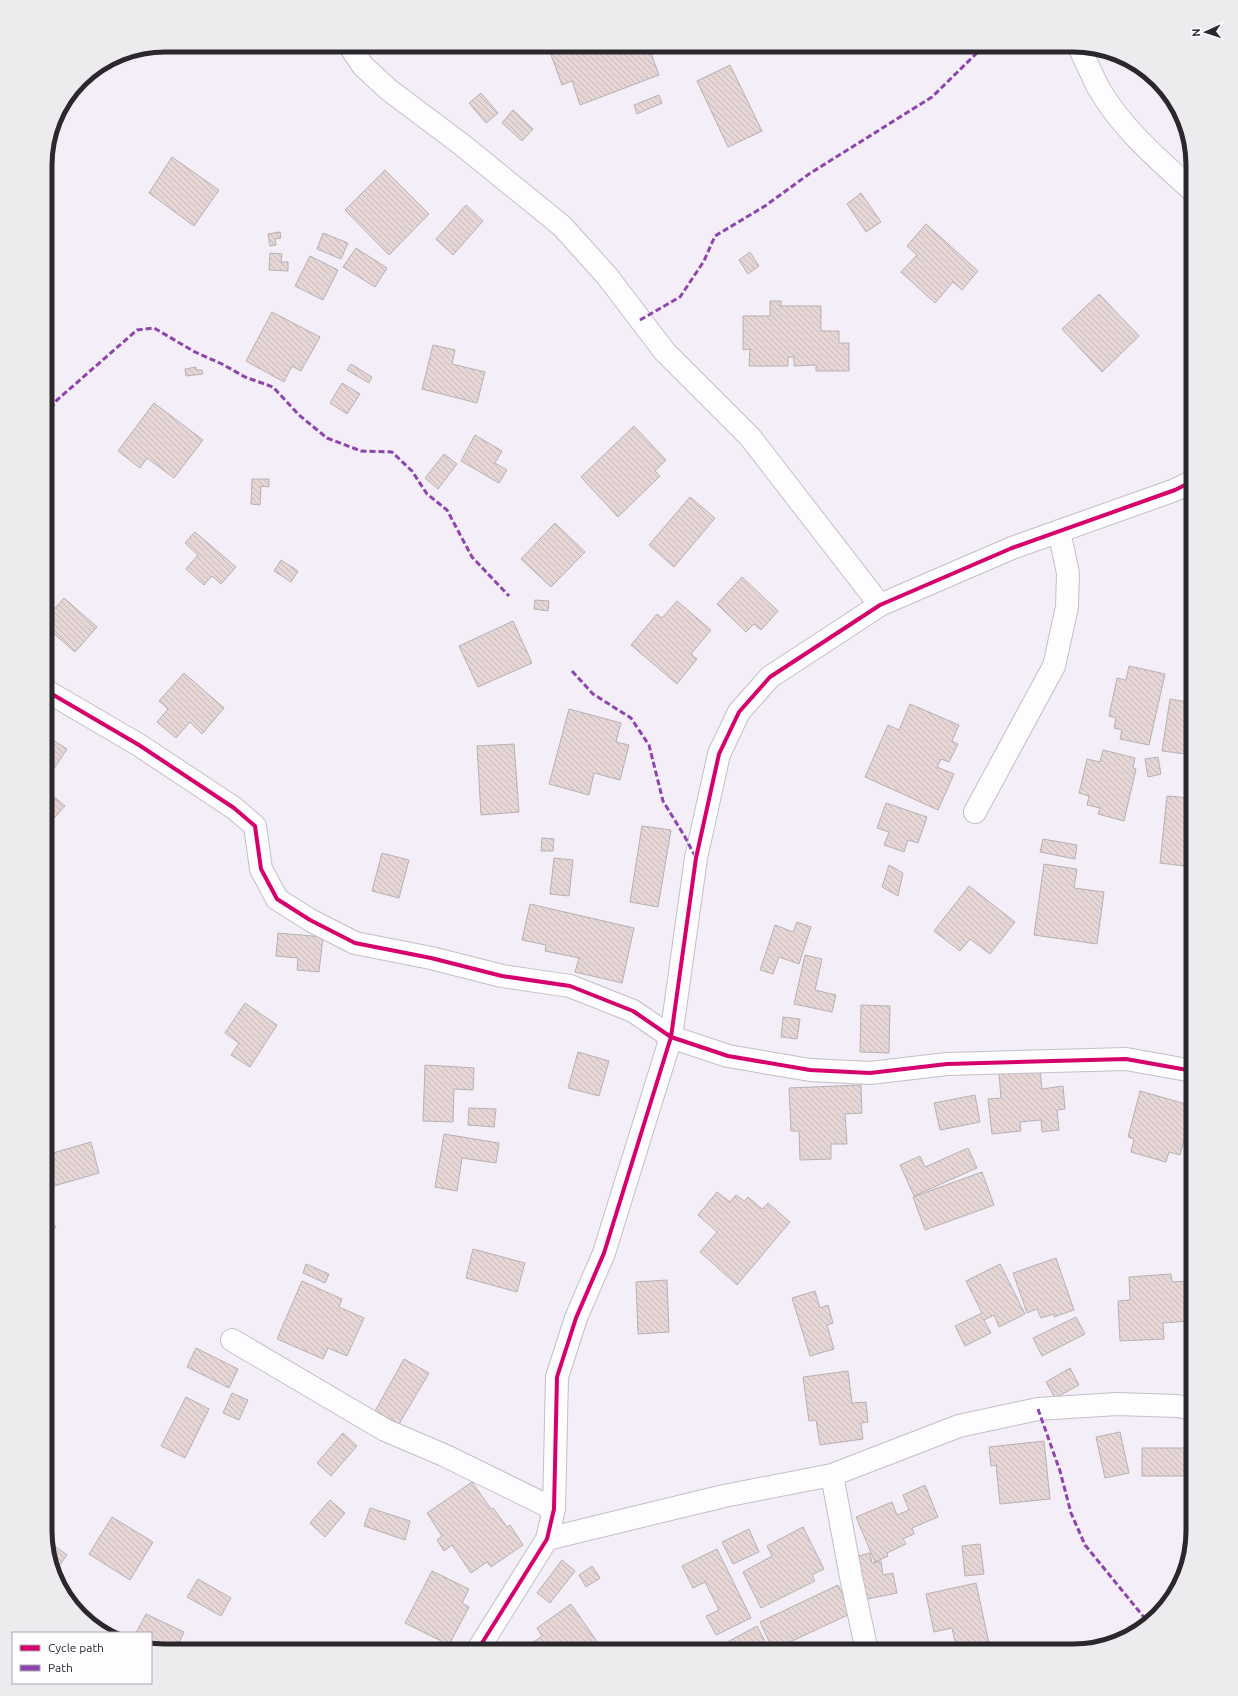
<svg xmlns="http://www.w3.org/2000/svg" width="1238" height="1696" viewBox="0 0 1238 1696" font-family="Ubuntu,sans-serif">
	<style>
		.building { fill: url(#building-back-hatch); stroke: #b7b1b4 }
		.lines { fill: none; stroke-linecap: round; stroke-linejoin: round }
		.minor-casing { stroke: #c3bfc6; stroke-width: 24 }
		.minor { stroke: #fdfcfe; stroke-width: 22 }
		.quiet { stroke: #8e44ad; stroke-width: 3; stroke-dasharray: 6 3; stroke-linecap: butt }
		.cycleway-casing { stroke: #fefcff; stroke-width: 6 }
		.cycleway { stroke: #d6006c; stroke-width: 4 }
		.rim { fill: none; stroke: #2a272d; stroke-width: 5 }
	</style>
	<defs>
		<pattern id="building-back-hatch" width="6" height="6" patternUnits="userSpaceOnUse"><rect width="6" height="6" fill="#e6d6d5"/><path d="M-1 5l2 2M0 0l6 6M5-1l2 2" fill="none" stroke="#c5b8b7"/></pattern>
	</defs>
	<rect width="100%" height="100%" fill="#f4eef8"/>
	<path class="building" d="M569,45h79l11,30 -79,30 -8,-24 -10,4 -12,-33z
		M730,65l32,66 -34,16 -31,-66z
		M481,93l17,20 -12,10 -17,-20z
		M659,95l3,8 -25,11 -3,-9z
		M513,110l20,19 -11,12 -20,-18z
		M172,157l47,33 -25,36 -45,-33z
		M385,170l44,44 -40,41 -44,-45z
		M861,193l20,29 -15,10 -19,-28z
		M466,205l17,16 -30,34 -17,-16z
		M926,224l52,47 -16,19 -9,-8 -18,21 -34,-31 16,-17 -10,-9z
		M280,232l1,6 -6,1 1,6 -6,1 -2,-12z
		M323,233l25,10 -7,16 -24,-10z
		M356,248l31,20 -12,19 -32,-20z
		M750,252l9,14 -11,8 -9,-14z
		M270,253l12,1 -1,8h7v9l-19,-1z
		M310,256l28,14 -15,30 -28,-14z
		M1099,294l40,42 -37,36 -40,-43z
		M770,301h11v5h40v25h18v12h10v28h-33v-6l-22,1v-9h-6v9h-39l1,-17 -7,1v-34h27z
		M272,312l48,25 -19,34 -9,-5 -8,16 -38,-21z
		M433,345l22,5 -3,14 33,8 -8,31 -55,-14z
		M351,364l21,13 -3,6 -22,-13z
		M196,367v3h6l1,4 -17,2 -1,-7z
		M342,383l18,11 -13,20 -17,-11z
		M154,403l49,37 -29,38 -27,-20 -7,10 -22,-17z
		M634,426l32,34 -11,11 5,5 -42,41 -37,-40z
		M475,435l27,16 -7,12 12,7 -8,13 -38,-22z
		M444,454l13,10 -19,25 -13,-11z
		M252,479h17v8l-8,-1 -1,19 -9,-1z
		M690,497l25,21 -41,49 -25,-22z
		M555,523l30,29 -34,35 -30,-28z
		M195,532l41,35 -15,17 -9,-8 -8,9 -18,-16 12,-14 -13,-12z
		M281,560l17,11 -7,11 -17,-11z
		M742,577l36,34 -17,19 -7,-6 -8,8 -29,-28z
		M64,598l33,29 -22,25 -30,-26v-6z
		M535,600l14,1 -1,10 -14,-2z
		M677,601l34,29 -20,24 6,5 -20,25 -46,-39 26,-31 5,4z
		M513,621l19,42 -54,24 -19,-41z
		M1129,666l36,8 -16,71 -29,-6 2,-9 -8,-2 2,-10 -7,-2 8,-38 9,2z
		M184,673l40,35 -22,26 -12,-12 -14,16 -19,-16 11,-13 -9,-8z
		M1170,699l23,4v52l-31,-4z
		M910,704l49,21 -7,16 6,3 -9,18 -8,-3 -4,8 17,7 -16,36 -73,-33 23,-52 11,5z
		M569,709l52,14 -5,19 13,3 -9,35 -26,-7 -5,22 -40,-11z
		M45,735l22,14 -22,33z
		M514,744l5,68 -38,3 -4,-69z
		M1103,750l32,8 -2,10 3,1 -12,52 -26,-7 2,-6 -13,-3 2,-9 -10,-3 8,-34 13,3z
		M1158,757l3,17 -13,3 -3,-18z
		M51,794l14,12 -20,22v-28z
		M1167,796l23,2 -1,7 4,1v61l-33,-4z
		M886,803l41,14 -9,26 -10,-3 -4,12 -20,-7 5,-13 -12,-4z
		M642,826l29,4 -13,77 -28,-5z
		M542,838l12,1 -1,12h-12z
		M1043,839l34,6 -2,14 -35,-7z
		M382,853l27,7 -10,38 -27,-7z
		M554,858l19,2 -4,36 -19,-2z
		M1044,864l33,5 -3,19 30,4 -7,52 -63,-9z
		M889,865l14,8 -5,23 -16,-9z
		M969,886l46,36 -25,32 -20,-15 -10,12 -26,-20z
		M530,904l104,24 -12,55 -47,-11 4,-14 -34,-7 1,-6 -24,-5z
		M797,922l14,5 -12,37 -20,-7 -6,17 -13,-4 15,-45 18,7z
		M278,933l45,4 -4,35 -22,-2 1,-12 -22,-2z
		M805,955l17,4 -7,31 21,5 -4,17 -38,-8z
		M245,1003l32,22 -27,42 -19,-12 8,-12 -14,-10z
		M861,1005l29,1 -1,47 -29,-1z
		M783,1017l17,2 -3,20 -16,-2z
		M578,1052l31,9 -10,35 -31,-8z
		M425,1065l49,3 -1,22 -19,-1 -1,33 -30,-1z
		M1040,1070l2,19 21,-3 2,23 -8,1 2,20 -17,2 -1,-12 -21,2 1,9 -29,3 -4,-35 13,-1 -2,-24z
		M861,1085l1,28 -17,1 2,30h-16v15l-31,1 -1,-29h-8l-2,-43z
		M1140,1091l53,15 -13,49 -11,-3 -3,10 -35,-10 3,-13 -6,-2z
		M975,1095l5,27 -40,8 -6,-27z
		M469,1108l27,1 -2,18 -26,-2z
		M444,1134l55,9 -3,20 -34,-5 -5,33 -22,-4z
		M91,1142l8,31 -45,13 -8,-31z
		M968,1148l9,20 -63,28 -14,-31 20,-9 5,11z
		M982,1172l12,33 -69,25 -12,-33z
		M717,1192l13,10 6,-7 8,6 4,-4 14,12 6,-6 22,19 -53,63 -37,-33 17,-20 -19,-17z
		M45,1214l11,13 -11,9z
		M473,1249l52,14 -8,29 -51,-14z
		M1056,1258l18,52 -20,7v-3l-13,4 -4,-9 -10,4 -14,-40z
		M306,1264l23,10 -4,9 -22,-10z
		M1000,1264l25,50 -26,13 -5,-12 -10,5 7,13 -26,13 -10,-20 27,-13 -16,-32z
		M1171,1274l1,8 16,-1 2,40 -27,2 1,16 -44,2 -2,-40 12,-1 -1,-23z
		M667,1280l2,52 -31,2 -2,-52z
		M302,1281l40,18 -3,8 25,11 -17,38 -19,-8 -5,11 -46,-20z
		M815,1291l5,17 8,-3 5,18 -6,2 7,24 -24,7 -18,-58z
		M1076,1317l9,17 -43,22 -9,-18z
		M196,1348l42,21 -9,19 -42,-21z
		M404,1359l25,14 -30,51 -24,-13z
		M1070,1368l9,17 -24,13 -9,-16z
		M848,1371l4,32 14,-1 2,20 -7,1 2,16 -43,6 -4,-25 -7,1 -6,-44z
		M232,1393l16,7 -9,20 -16,-7z
		M186,1397l23,12 -24,49 -24,-12z
		M1120,1432l9,41 -24,5 -9,-41z
		M343,1433l14,13 -26,30 -14,-13z
		M1044,1441l6,58 -50,5 -4,-39 -5,1 -2,-19z
		M1142,1448h49v28h-49z
		M472,1482l19,27 2,-1 14,19 3,-2 13,20 -32,22 -4,-5 -16,11 -19,-28 -8,6 -7,-11 5,-4 -15,-23z
		M925,1485l13,32 -26,11 2,6 -11,5 3,5 -19,9 1,3 -13,6 -19,-45 36,-15 5,13 12,-5 -6,-15z
		M330,1500l15,13 -20,24 -15,-14z
		M370,1508l40,13 -5,19 -41,-14z
		M112,1517l41,25 -23,38 -41,-26z
		M803,1527l21,42 -12,6 3,6 -54,27 -18,-36 29,-16 -5,-10z
		M749,1529l10,23 -26,12 -11,-22z
		M48,1541l19,14 -11,15z
		M980,1544l4,30 -19,2 -3,-30z
		M717,1549l34,69 -35,17 -10,-19 13,-6 -14,-28 -12,6 -11,-22z
		M870,1553l2,10 9,-2 2,14 10,-2 4,20 -30,6 -9,-43z
		M562,1560l13,11 -25,32 -13,-10z
		M592,1566l8,12 -14,9 -7,-12z
		M432,1571l37,18 -7,14 7,4 -20,38 -44,-22z
		M198,1579l33,19 -10,18 -34,-19z
		M976,1583l14,65 -14,3h-19l-5,-23 -18,4 -8,-38z
		M838,1585l14,28 -79,37 -13,-28z
		M571,1604l31,45 -2,2h-79l21,-15 -5,-8z
		M146,1614l38,18 -9,19h-17l-7,-2v-16h-15z
		M757,1626l13,25h-47l-3,-5z
		M696,1644l3,7h-18z"/>
	<g class="lines">
		<g class="minor-casing">
			<path id="minor" d="M349,45l14,21 26,24 72,54 101,82 45,50 58,76 85,85 130,168
				M1078,45c7,14 13,28 20,42 23,41 61,73 95,104
				M45,690l94,55 95,63 21,18 6,43 16,30 33,21 45,23 76,15 71,18 68,10 63,25 38,26 57,19 82,14 60,3 77,-9 179,-5 67,12
				M975,812l79,-146 13,-59 1,-34 -9,-42
				M232,1340l153,90 61,26 108,53
				M832,1475l19,102 16,74
				M547,1539l177,-43 108,-21 127,-49 79,-17 79,-5 60,2 16,3
				M477,1651l70,-112 7,-30 3,-132 19,-59 28,-65 67,-216 25,-179 23,-104 20,-42 31,-35 110,-72 132,-57 163,-58 18,-9"/>
		</g>
		<use href="#minor" class="minor"/>
		<path class="quiet" d="M640,320l40,-23 24,-36 11,-25 50,-30 44,-32 123,-77 53,-52
			M45,416l12,-16 80,-70 17,-2 41,24 27,12 23,13 28,10 26,28 28,23 34,13 31,1 20,19 15,23 20,16 25,47 37,39
			M572,671l21,23 38,24 18,27 14,56 22,36 11,21
			M1038,1409l22,62 11,42 14,32 62,76"/>
		<g class="cycleway-casing">
			<path id="cycleway" d="M45,690l94,55 95,63 21,18 6,43 16,30 33,21 45,23 76,15 71,18 68,10 63,25 38,26 57,19 82,14 60,3 77,-9 179,-5 67,12
				M477,1651l70,-112 7,-30 3,-132 19,-59 28,-65 67,-216 25,-179 23,-104 20,-42 31,-35 110,-72 132,-57 163,-58 18,-9"/>
		</g>
		<use href="#cycleway" class="cycleway"/>
	</g>
	<path d="M0 0H1238V1696H0ZM165 52H1073A113 113 0 0 1 1186 165V1531A113 113 0 0 1 1073 1644H165A113 113 0 0 1 52 1531V165A113 113 0 0 1 165 52Z" fill="#edebee" fill-rule="evenodd"/>
	<path class="rim" d="M165 52H1073A113 113 0 0 1 1186 165V1531A113 113 0 0 1 1073 1644H165A113 113 0 0 1 52 1531V165A113 113 0 0 1 165 52Z"/>
	<rect x="12" y="1632" width="140" height="52" fill="#fefcff" stroke="#a9a7ab"/>
	<rect x="20" y="1645" width="20" height="6" fill="#d6006c" stroke="#a9a7ab"/>
	<text x="48" y="1652" font-size="12" fill="#2a272d">Cycle path</text>
	<rect x="20" y="1665" width="20" height="6" fill="#8e44ad" stroke="#a9a7ab"/>
	<text x="48" y="1672" font-size="12" fill="#2a272d">Path</text>
	<g transform="translate(1206 32) rotate(267)" stroke="#fefcff" stroke-width="3" paint-order="stroke">
	<path d="M0-3L7 15L0 10L-7 15Z" fill="#2a272d"/>
	<text y="-6" font-size="11" font-weight="bold" text-anchor="middle" fill="#2a272d">N</text>
	</g>
</svg>
